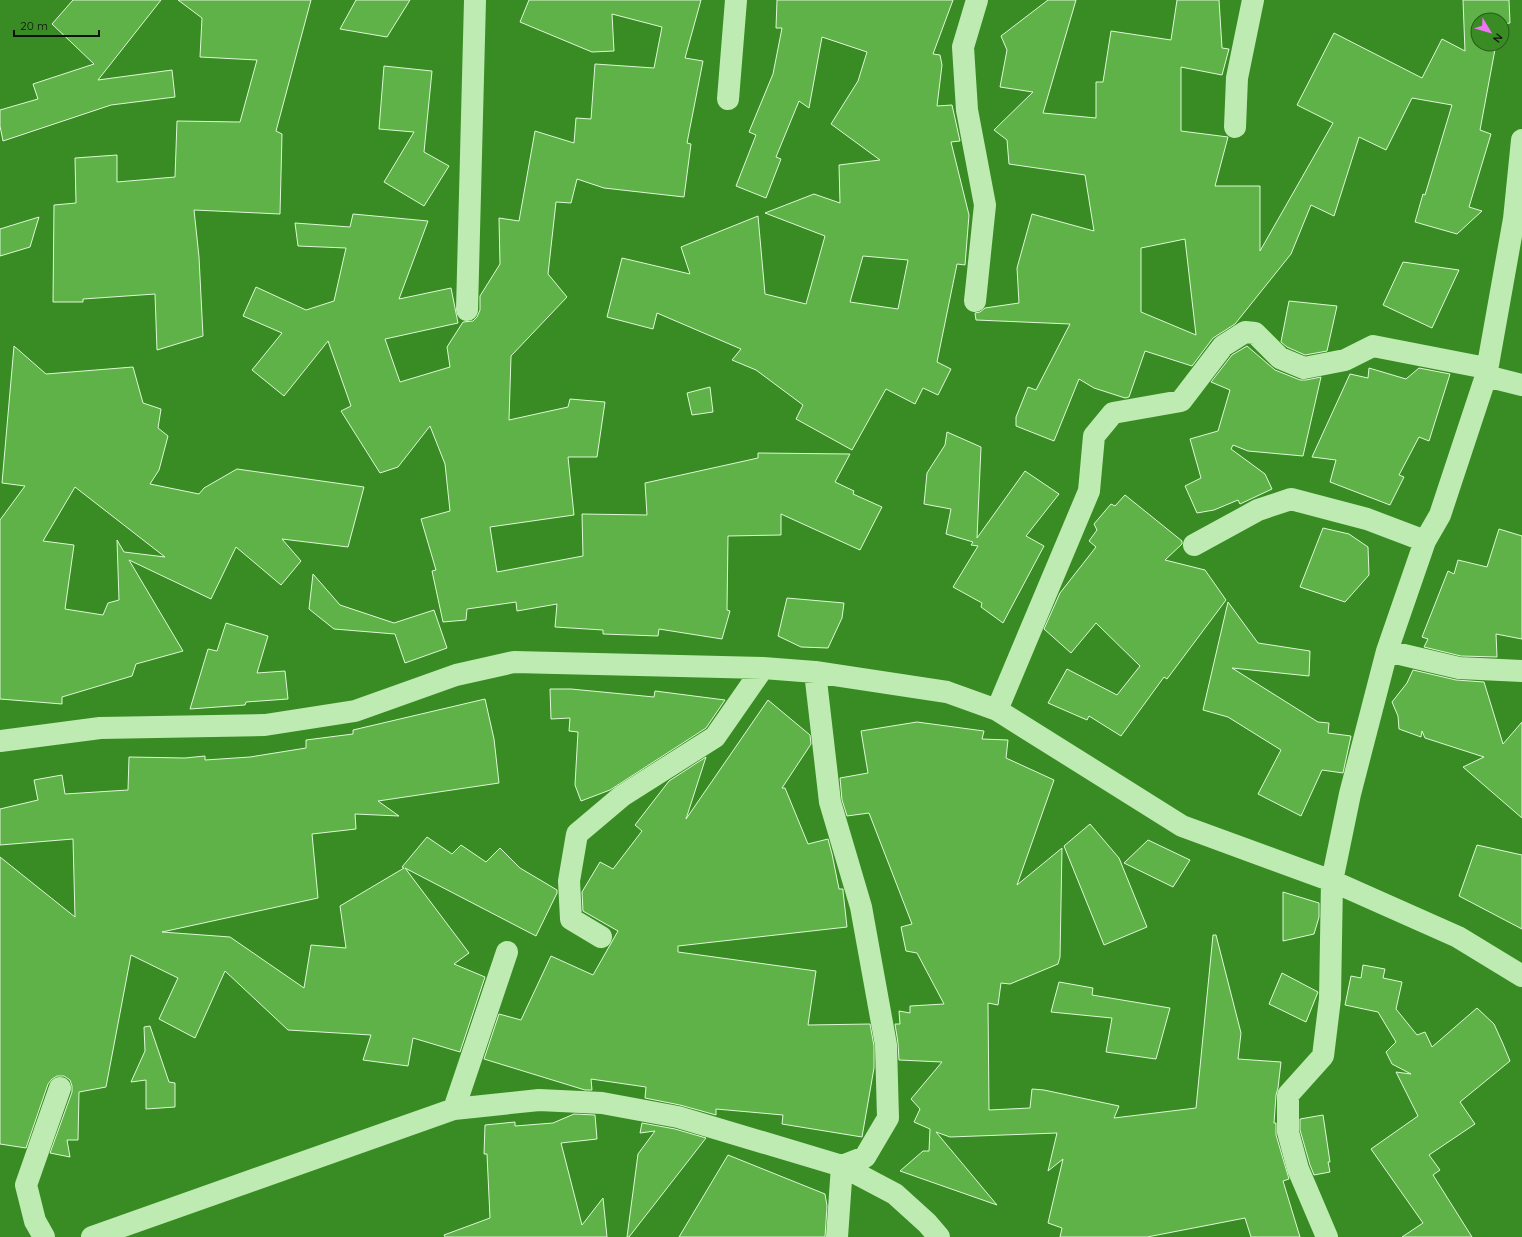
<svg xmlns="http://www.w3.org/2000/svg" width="1522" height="1237" viewBox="0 0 1522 1237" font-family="Quicksand,sans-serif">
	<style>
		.building { fill: #5eb247; stroke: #def8d6; fill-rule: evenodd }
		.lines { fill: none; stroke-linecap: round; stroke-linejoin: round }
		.minor { stroke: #beebb2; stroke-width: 22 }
	</style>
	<rect width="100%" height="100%" fill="#388c23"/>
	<path class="building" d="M73,0h88l-63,80 74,-10 3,27 -64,8 -108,36 -3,-15v-16l38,-11 -5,-15 61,-20 -42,-40z
		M178,0h133l-35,131 6,3 -2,80 -86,-4 5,47 4,79 -46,14 -2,-56 -72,5v3h-30l1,-97 22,-2 -1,-45 42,-3v27l58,-5 2,-56 63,1 17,-62 -57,-3 2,-39z
		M356,0h54l-23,37 -47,-8z
		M529,0h172l-16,58 18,3 -16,82 4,1 -7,53 -80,-9 -27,-9 -6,24 -15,-1 -8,72 19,23 -56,59 -2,64 59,-13 2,-8 35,3 -8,55h-29l6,58 -84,12 7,45 86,-16 -1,-42 65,1 -2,-32 113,-25v-5l92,1 -15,28 19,9 -1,3 29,13 -22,43 -79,-36v21l-53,1 -1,74 3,1 -8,28 -63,-10 -1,7 -55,-2v-4l-48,-3 2,-23 -40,7 -1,-9 -49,7 -1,11 -23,2 -11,-51 4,-1 -15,-51 29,-8 -5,-47 -15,-38 -32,41 -18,6 -39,-62 10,-5 -23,-65 -44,55 -32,-26 30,-37 -39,-17 13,-29 50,23 28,-9 12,-53 -48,-2 -3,-23 55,4 3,-13 75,7 -29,78 52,-11 7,35 -73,16 15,43 50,-15 -3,-20 16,-25 10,-1 4,-4 3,-7v-14l20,-32 -1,-46 20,3 16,-90 39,12 2,-25 15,1 4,-55 59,4 8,-41 -50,-13 2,37 -22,1 -72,-30z
		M777,0h176l-20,54 7,1 2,10 -5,41 15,-1 8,36 -9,1 18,73 -4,50 -8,-1 -20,98 14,7 -13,26 -15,-7 -8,16 -29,-15 -34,61 -56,-31 7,-14 -47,-35 -24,-10 9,-11 -84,-36 -4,16 -46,-12 15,-59 68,16 -9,-27 77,-31 7,78 41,10 19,-68 -60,-23 49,-19 26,9 -1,-38 41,-5 -49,-36 27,-43 9,-29 -45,-15 -13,71 -10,-7 -23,56 5,2 -15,39 -30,-12 20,-51 -7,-3 24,-58 9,-46h-6zM863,256l45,4 -10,49 -48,-7z
		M1048,0h28l-33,113 53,5v-36h7l8,-51 60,9 6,-40h42l3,48 7,1 -7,26 -41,-8v64l47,6 -13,49h45v65l73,-128 -36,-18 37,-72 88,45 20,-39 23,12 -2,-51h46l1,23 -8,1v-4h-24v24h18l-16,86 11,4 -22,73 13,4 -25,23 -42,-12 8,-28 2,1 27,-90 -40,-7 -26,52 -27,-13 -25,79 -23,-11 -20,49 -56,70 -22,14 -21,28 -47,-15 -16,46 -4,1 -31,-10 -15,-9 -25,62 -38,-15v-9l12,-30 8,3 34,-66 -94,-4 -1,-7 5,-1 5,-4 34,-5 -2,-35 15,-54 62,17 -9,-56 -76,-11 -2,-24 -13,-10 39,-38 -33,-5 7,-37 -6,-14zM1185,239l11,96 -55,-23v-64z
		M384,66l48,5 -8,81 25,14 -25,40 -40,-24 30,-50 -35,-3z
		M39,217l-9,30 -30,9v-27z
		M1403,262l56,8 -27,58 -49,-23z
		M1289,301l48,5 -10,45 -22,4 -18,-8 -6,-5z
		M14,346l32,28 87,-7 10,36 18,6 -3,19 10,8 -9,34 -9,14 49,10 5,-6 33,-19 127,18 -16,60 -66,-8 19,22 -20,24 -45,-38 -25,52 -82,-39 54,91 -47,13 -4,12 -70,21v7l-62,-5v-179l25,-34 -23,-3zM75,487l90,70 -41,-5 -7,-12 2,60 -11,3 -5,12 -38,-6 9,-64 -31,-4z
		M1247,346l28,24 25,10h6l15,-3 -18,79 -55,-5 -15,-6 -2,4 34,25 7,15 -32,15 -2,-4 -24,10 -17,3 -12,-27 16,-8 -11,-39 28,-8 12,-41 -19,-8 21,-27z
		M1369,368l37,11 13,-11 31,6 -21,67 -10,-4 -20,38 5,2 -14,28 -60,-23 6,-22 -24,-3 38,-83 18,4z
		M710,387l3,25 -21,3 -5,-22z
		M947,432l34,15 -4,91 48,-67 34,23 -33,42 18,10 -41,77 -22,-16 1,-4 -29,-16 25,-41 -7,-1 2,-3 -27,-8 5,-25 -27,-5 3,-31 18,-28z
		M1125,495l57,46v3l-17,16 40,10 21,30 -59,79 -3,-2 -43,59 -32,-20 -2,4 -39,-17 19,-34 50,26 23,-29 -44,-43 -25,30 -27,-24 16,-36 36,-46 -7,-6 8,-11 -3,-6 17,-20 4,2z
		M1323,528l26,6 19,13 1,28 -24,27 -45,-15z
		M1499,529l23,7v103l-26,-5 1,23 -36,-1 -37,-9 4,-8 -6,-2 26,-66 6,3 4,-14 29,7z
		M313,574l27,31 54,18 40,-13 13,38 -42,15 -10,-29 -61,-5 -25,-20z
		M787,598l57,5 -2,15 -14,30 -27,-1 -23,-11z
		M1228,602l30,41 52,8 -1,25 -77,-8 86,54 11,1 -1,10 23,3 -8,37 -21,-3 -21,46 -43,-22 23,-44 -53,-33 -25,-7z
		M226,623l42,13 -11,37 28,-2 3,28 -42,3 -1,3 -55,4 18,-60 9,2z
		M1413,670l43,10 28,2 19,62 19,-22v96l-59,-51 21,-10 -59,-19 -3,-7 -1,6 -22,-8 -1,-13 -6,-14 15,-19z
		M550,689h21l83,8 1,-6 70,9 -19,28 -96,62 -29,11 -6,-16 3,-53 -9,-1 1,-13 -19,1z
		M485,699l9,40 5,44 -121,18 21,15 -44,-2 1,15 -44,5 6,64 -156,34 68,5 74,51 7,-43 35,3 -6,-42 64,-38 -2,-1 25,-30 25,17 9,-9 25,17 14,-14 20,20 37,22v3l-21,43 -131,-68 64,85 -15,11 31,13 -25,75 -47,-14 -5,28 -45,-6 8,-25 -83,-5 -63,-59 -30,67 -36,-19 19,-41 -47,-23 -25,132 -27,5 -1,48h-11l3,17 -20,-4 22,-61v-6l-2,-6 -6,-4h-7l-5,3 -4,5 -22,64 -26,-4v-287l75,60 -2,-78 -73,6v-36l38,-9 -4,-20 28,-5 3,19 63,-4 1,-33 56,1 20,-2v4l45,-3 56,-9v-8l47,-6v-4z
		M768,700l42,35 1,9 -29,44h3l23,56 20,-5 4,15 7,35h4v2l4,36 -169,19v6l138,19 -8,54 62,-1 4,22v22l-12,69 -80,-13 1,-9 -67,-6v6l-36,-10 -35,-7 1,-11 -55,-8 1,11h-7l-101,-31 15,-45 22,6 30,-64 42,19 25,-44 -35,-20 -1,-19 18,-30 13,7 29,-38 -7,-6 34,-44 37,-24 -20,62z
		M917,722l67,9 -2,8 26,1 -2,18 48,22 -37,105 45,-37 -2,109 -2,7 -48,20 -9,-1 -3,22 -10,-2 1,107 41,-2 2,-19 12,1 75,16 -5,12 82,-10 17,-173h3l25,98 -3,26 43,3 -3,26 -2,7 -2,28h2v12l13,44 -6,2 17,56h-49l-6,-19 -98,19h-87l2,-9 -14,-5 15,-64 -15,12 9,-38 -107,4 -14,-5 61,73 -97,-34 23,-20h6l1,-22 -16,-7 6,-13 -9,-10 31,-37 -43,-2 -1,-17 -3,-19h5l-1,-13 11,2v-7l34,-2 -27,-51 -11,-2 -5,-24 11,-3 -43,-111 -22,3 -5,-16 -2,-22 28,-5 -7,-42z
		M1090,824l29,34 28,69 -43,18 -40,-99z
		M1148,840l42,20 -17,27 -49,-24z
		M1477,845l45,10v74l-63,-33z
		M1283,892l36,11v14l-5,17 -31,7z
		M1363,965l22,4 -2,9 19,4 -6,27 21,26 8,-3 7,15 45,-39 17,16 9,20 7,17 -50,41 15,22 -46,31 11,15 -7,5 39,62h-70l21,-14 -52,-74 47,-33 -22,-44 15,2 -19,-10 -6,-12 10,-10 -18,-30 -33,-7 6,-29 10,2z
		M1282,973l36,19 -12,30 -37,-18z
		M1059,982l34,6 -1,7 78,13 -14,51 -50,-7 6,-34 -61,-6z
		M150,1026l19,56 6,1v24l-29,2v-29l-15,2 14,-31 -1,-24z
		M574,1114l21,1 2,24 -36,4 21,82 21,-27 4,39h-162l-1,-2 46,-17 -3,-64h-3l1,-29 30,-3v4l38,-3z
		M1323,1115l7,47h-2l2,10 -16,3 -4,-10 -10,-35v-11z
		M642,1123l33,6 31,9 -77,99h-2l11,-83 17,-23 -15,2z
		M728,1155l97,39 2,12 -2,31h-146z"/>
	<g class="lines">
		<path class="minor" d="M728,99l8,-99
			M1235,127l2,-49 16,-78
			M975,301l10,-96 -18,-95 -4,-63 14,-47
			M467,310l8,-310
			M1486,376l36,9
			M1194,545l64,-35 33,-11 76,20 58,22
			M1387,651l72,17 63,3
			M815,672l15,130 31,105 25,138 2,73 -23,39 -23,9 -5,71
			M997,710l92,-219 5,-55 19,-23 68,-12 42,-55 22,-14 10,1 25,25 24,10 41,-8 28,-14 113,22
			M0,741l100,-13 165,-3 90,-14 101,-36 58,-13 249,6 52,4 132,20 50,18 185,116 150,55 126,56 64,39
			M601,937l-30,-18 -2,-38 8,-47 45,-38 93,-59 48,-69
			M454,1109l53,-157
			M44,1237l-9,-16 -9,-36 34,-97
			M92,1237l362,-128 85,-9 63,3 76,14 164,49 53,28 32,29 12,14
			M1327,1237l-29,-68 -10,-37v-37l35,-39 7,-57 2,-118 18,-87 37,-143 38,-110 15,-26 46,-139 28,-157 8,-79"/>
	</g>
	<g transform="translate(1490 32) rotate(128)"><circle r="19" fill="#388c23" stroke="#285b1c"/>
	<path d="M0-3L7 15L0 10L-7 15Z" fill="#ef75f6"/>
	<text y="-6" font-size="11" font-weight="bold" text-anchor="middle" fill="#111111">N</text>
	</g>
	<path d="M14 30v6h85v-6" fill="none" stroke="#111111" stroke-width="2"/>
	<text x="20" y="30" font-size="12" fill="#111111" stroke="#388c23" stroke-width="3" paint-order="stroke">20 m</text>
</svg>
